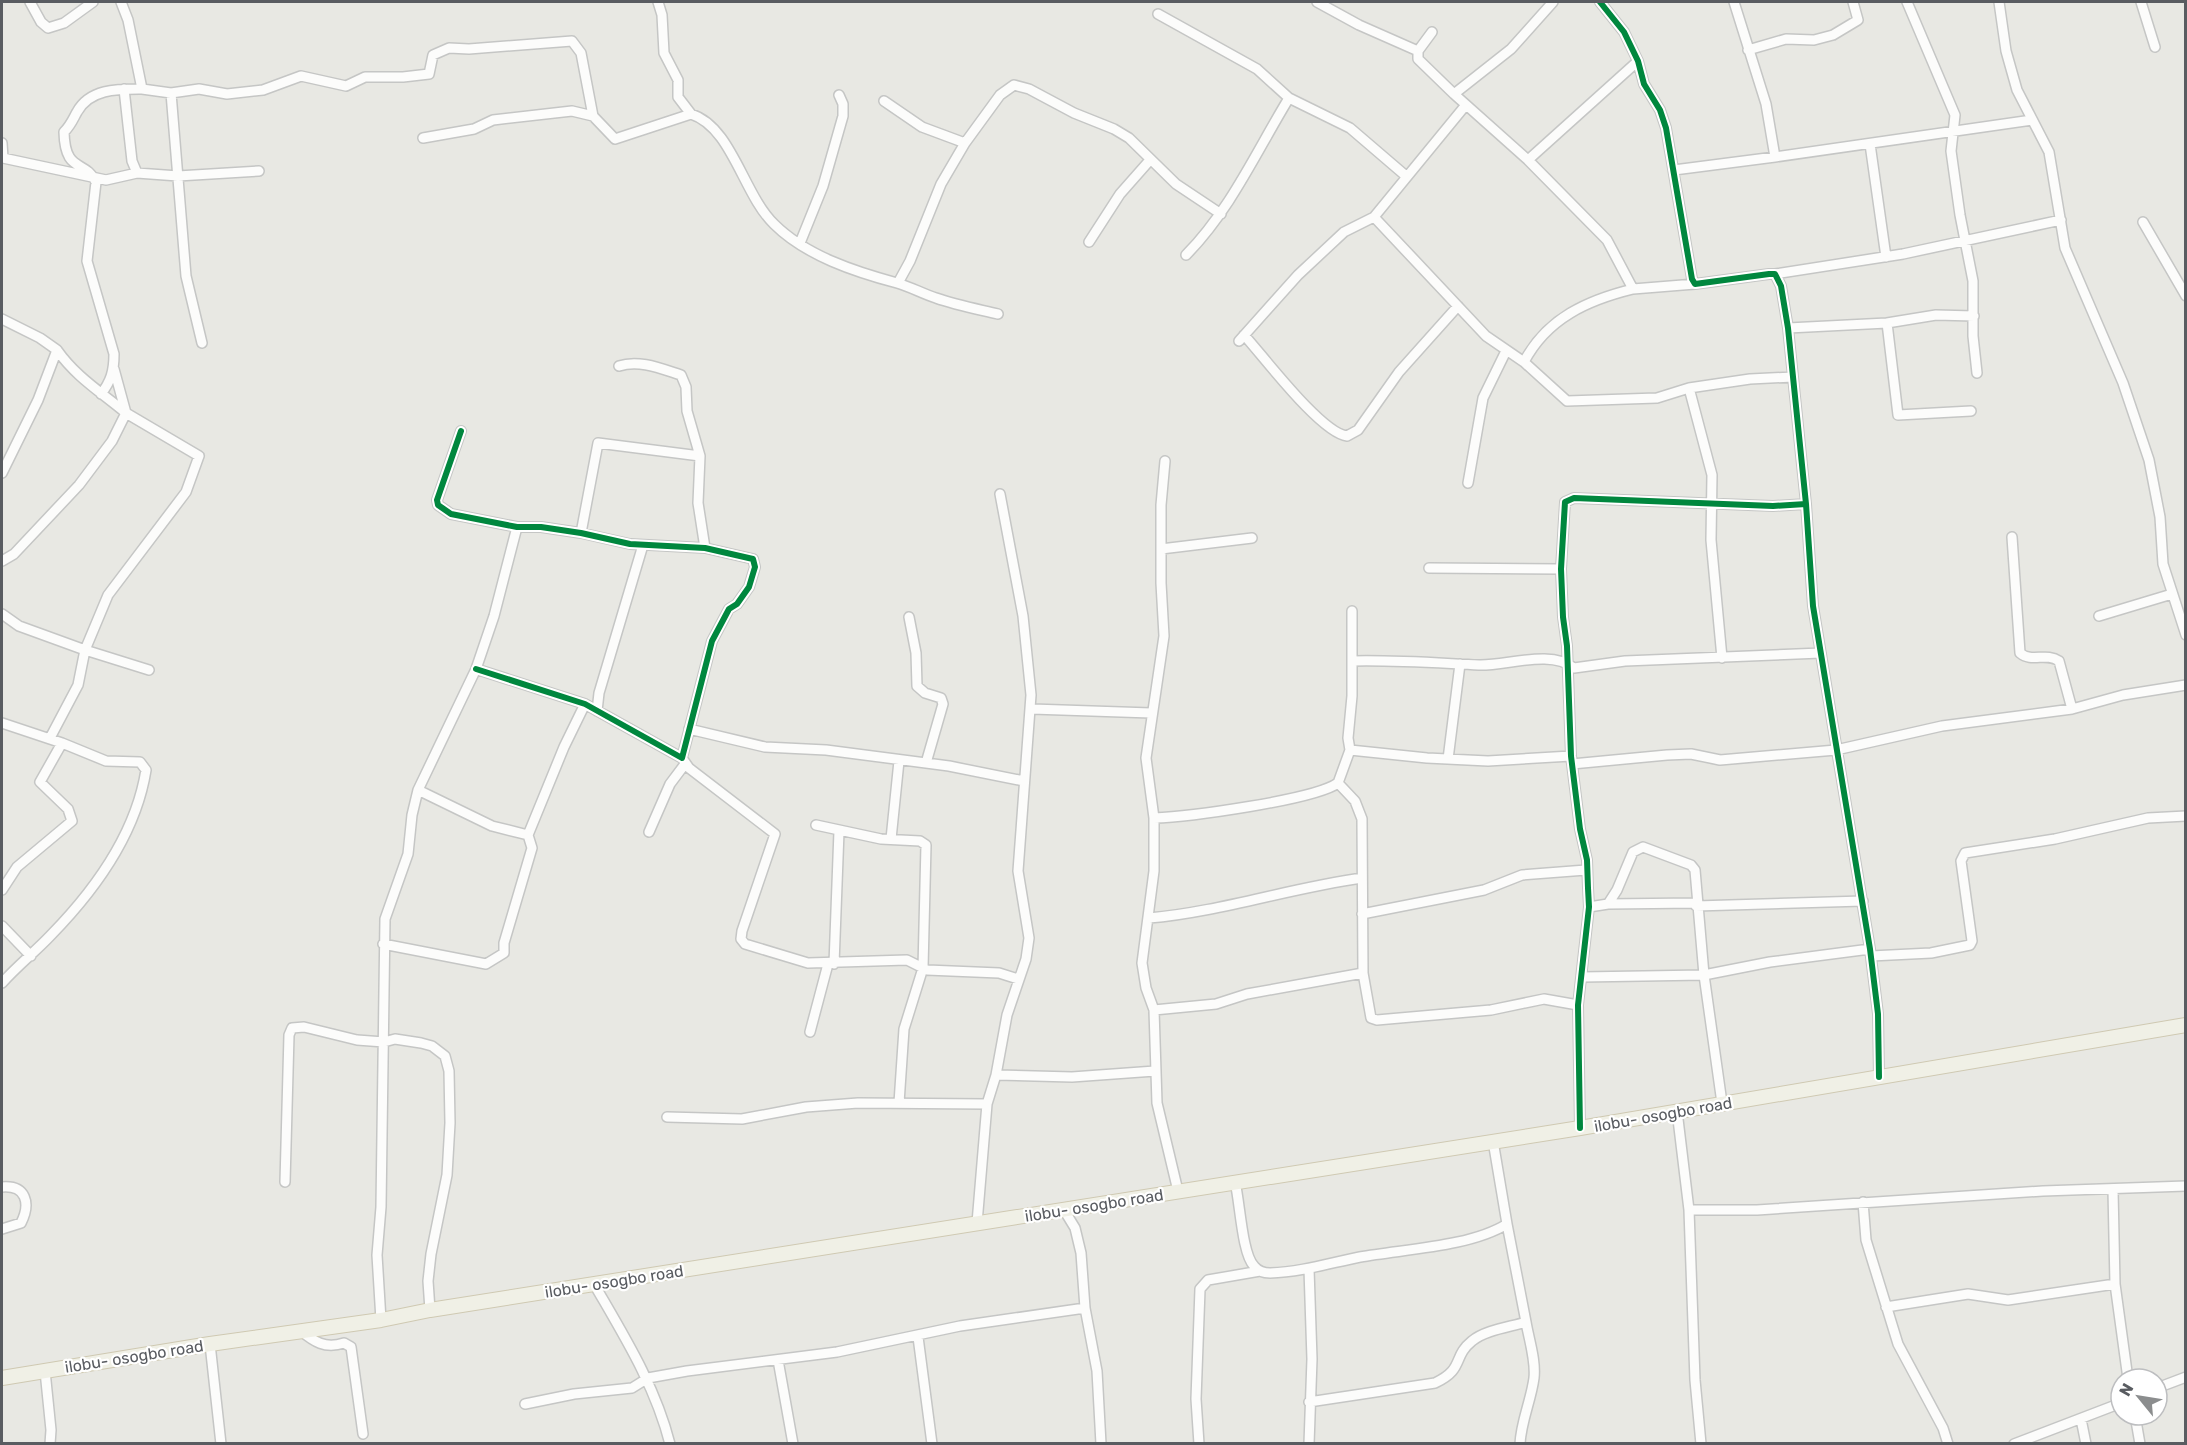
<svg xmlns="http://www.w3.org/2000/svg" width="2187" height="1445" viewBox="0 0 2187 1445" font-family="Rubik,sans-serif">
	<style>
		.lines { fill: none; stroke-linecap: round; stroke-linejoin: round }
		.minor-casing { stroke: #c5c6c5; stroke-width: 12 }
		.primary-casing { stroke: #cfc9b2; stroke-width: 16 }
		.minor { stroke: #fcfcfb; stroke-width: 9 }
		.primary { stroke: #f0f0e6; stroke-width: 14 }
		.cycleway-casing { stroke: #fff; stroke-width: 10 }
		.cycleway { stroke: #00873e; stroke-width: 6 }
		.labels { text-anchor: middle; stroke-width: 4.5; stroke-linejoin: round; paint-order: stroke }
		.street-label { font-size: 16px; fill: #595c61; stroke: #fff }
	</style>
	<rect width="100%" height="100%" fill="#e8e8e3"/>
	<g class="lines">
		<g class="minor-casing">
			<path id="minor" d="M30,2l11,20 7,6 16,-5 29,-21
				M121,2l7,18 14,69 29,4 28,-4 28,5 36,-4 38,-14 45,10 19,-9h38l26,-3 4,-19 16,-7 20,1 103,-8 9,12 12,63
				M658,2l4,13 2,38 14,27v17l13,17
				M1317,2l42,23 59,26
				M1600,2l24,30 14,29 6,23 16,26 6,18 26,151 3,5 74,-10h6l6,12 7,42 18,176 7,102 57,343 8,65 1,63
				M1907,2l48,113 -4,36 9,64 13,66v55l4,37
				M1999,2l7,49 11,39 32,62 16,96 58,135 26,77 11,57 3,47 23,71
				M2141,2l14,45
				M1158,14l99,55 32,29 61,30 56,48
				M1432,32l-14,19v8l36,35 57,-45 42,-47
				M1748,50l38,-11 28,1 19,-5 25,-15 -5,-18
				M124,89l8,72 5,12
				M171,93l15,183 16,67
				M1454,94l74,66 79,80 26,49 62,-5
				M884,101l38,26 43,16
				M423,138l51,-9 19,-9 79,-9 21,5 22,23 76,-25c41,13 52,80 83,110 32,32 82,48 123,59 14,4 26,11 39,15 20,7 41,11 62,16
				M2,143l1,15 103,22 31,-7 41,3 81,-5
				M1870,144l16,113
				M1775,157l257,-37
				M1528,160l110,-99
				M1674,170l101,-13 -9,-53 -32,-102
				M1374,217l112,119 38,26
				M2143,222l43,74
				M1089,242l31,-48 30,-34
				M800,243l23,-57 20,-70v-12l-4,-9
				M1186,255c45,-46 70,-103 103,-157
				M1775,274l128,-20 158,-34
				M898,283l12,-22 31,-77 24,-41 35,-48 14,-10 15,4 45,24 40,16 15,9 47,46 45,30
				M1633,289c-45,11 -86,29 -109,73l43,39 90,-3 32,-10 61,-9 43,-2
				M2,319l38,19 17,12 -19,50 -36,73
				M1887,323l49,-8 38,1
				M1788,328l99,-5 11,92 73,-4
				M1244,335c20,22 77,98 103,101l11,-6 41,-58 59,-66
				M1239,341l59,-66 46,-43 30,-15 91,-111
				M619,366c20,-7 43,3 62,9l5,12 1,24 13,45 -2,47 7,45
				M114,369l12,44 73,43 -13,36 -78,103 -23,55 64,20
				M1689,388l23,87 -1,65 11,118
				M101,394c10,-13 13,-23 13,-40l-27,-93 9,-79c-11,-23 -31,-8 -32,-50 7,-7 9,-13 13,-20 13,-24 42,-23 65,-23
				M461,431l-24,69 1,5 13,9 66,13h24l40,6 49,11 75,4 48,11 2,8 -6,20 -12,17 -8,5 -17,32 -30,117 -97,-54 -109,-35
				M1165,461l-4,44v78l3,53 -18,122 8,60v53l-12,92 4,25 8,22 3,93 21,88
				M1468,483l15,-85 23,-47
				M581,533l17,-90 102,13
				M2012,537l8,116c12,10 26,-1 39,8l13,48
				M1161,549l91,-11
				M2,561l12,-7 65,-69 33,-44 14,-28c-25,-21 -50,-36 -69,-63
				M1429,568l132,1
				M2,614l17,12 66,24 -7,35 -28,53
				M2099,616l73,-22
				M909,617l7,36 1,33 8,7 16,5 2,6 -17,59
				M1353,661c42,-1 83,2 126,4 27,1 72,-16 95,3l51,-7 196,-8
				M1032,709l119,4
				M597,711l2,-18 44,-148
				M2,723l60,20 44,18 34,1 6,8c-10,63 -50,119 -95,165 -16,17 -34,31 -49,48
				M689,729l76,18 61,3 123,16 75,15
				M1350,750l77,8 61,3 83,-5
				M682,758l7,10 86,66 -33,97 -1,8 4,5 63,19 99,-3 20,10 72,3 19,6
				M1448,759l12,-95
				M1572,764l95,-9 24,-1 29,6 116,-10 106,-24 130,-17 51,-14 63,-10
				M1338,783l17,18 7,18 1,154 8,45 6,2 114,-10 53,-11 34,6
				M418,790l74,36 36,9
				M1154,818c33,-1 160,-18 184,-35l12,-33 -2,-12 4,-42v-85
				M816,825l65,14 39,2 6,4 -3,123 -19,61 -5,74
				M649,832l21,-48 15,-20
				M891,839l8,-78
				M2,890l15,-23 55,-46 -4,-12 -28,-27 22,-39
				M1608,904l88,-1
				M1696,906l167,-5
				M1589,907l19,-3 9,-14 16,-38 10,-5 48,18 4,5 9,105 18,128
				M1362,914l122,-24 38,-15 64,-5
				M1149,918c70,-6 141,-30 213,-40
				M2,926l29,30
				M383,944l103,20 18,-11v-10l28,-95 -4,-13 36,-88 21,-43
				M1871,956l60,-3 39,-8 2,-4 -11,-80 4,-8 90,-14 93,-21 38,-2
				M834,964l5,-133
				M1582,977l122,-2 66,-13 100,-13
				M1154,1010l62,-6 31,-10 116,-21
				M810,1032l18,-68
				M996,1075l76,2 83,-6
				M1677,1111l12,99 6,170 6,64
				M667,1117l75,2 64,-12 52,-4 129,1
				M1580,1128l-2,-123 11,-98 -1,-19 -1,-28 -7,-31 -9,-73 -4,-110 -4,-29 -2,-48 4,-67 9,-4 199,8 33,-2
				M285,1182l4,-147 3,-7 12,-1 53,13 27,2 11,-3 26,4 11,3 13,10 4,15 1,52 -3,52 -16,79 -3,27 2,29
				M1235,1182c5,20 7,72 19,84 4,5 9,7 16,7 31,-1 60,-10 90,-16 44,-8 110,-10 147,-33l-14,-83
				M2,1187c24,-2 29,16 19,36l-19,6
				M2113,1190l2,94 13,95
				M1863,1202l3,38 32,104 45,84 5,16
				M1064,1210l11,18 6,25 4,55 12,63 4,73
				M1689,1210h68l286,-19 143,-5
				M977,1223l10,-119 9,-29 11,-60 19,-56 3,-21 -11,-67 13,-176 -8,-79 -23,-122
				M1309,1269l3,90 -3,85
				M594,1284c30,52 61,101 76,160
				M1886,1307l82,-13 40,6 107,-16
				M381,1320l-4,-65 4,-48 4,-288 23,-65 4,-39 6,-25 58,-121 18,-53 23,-89
				M300,1330c14,12 25,19 44,13l7,4 12,87
				M918,1337l14,107
				M210,1344l11,100
				M778,1360l15,84
				M45,1371l6,59 -1,14
				M2157,1388l29,-11
				M1309,1402l126,-19c30,-14 17,-26 37,-42 13,-11 38,-14 54,-19l-19,-98
				M525,1404l49,-10 58,-6 16,-10 39,-7 150,-19 123,-26 125,-18
				M2135,1415l5,29
				M2081,1419l5,25
				M1199,1444l-3,-45 4,-110 8,-9 52,-9
				M1520,1444c1,-23 11,-43 14,-66 2,-18 -5,-38 -8,-56
				M2014,1444l107,-41"/>
		</g>
		<g class="primary-casing">
			<path id="primary" d="M2,1378l208,-34 171,-24 49,-10 1150,-182 606,-103"/>
		</g>
		<use href="#minor" class="minor"/>
		<use href="#primary" class="primary"/>
		<g class="cycleway-casing">
			<path id="cycleway" d="M1600,2l24,30 14,29 6,23 16,26 6,18 26,151 3,5 74,-10h6l6,12 7,42 18,176 7,102 57,343 8,65 1,63
				M461,431l-24,69 1,5 13,9 66,13h24l40,6 49,11 75,4 48,11 2,8 -6,20 -12,17 -8,5 -17,32 -30,117 -97,-54 -109,-35
				M1580,1128l-2,-123 11,-98 -1,-19 -1,-28 -7,-31 -9,-73 -4,-110 -4,-29 -2,-48 4,-67 9,-4 199,8 33,-2"/>
		</g>
		<use href="#cycleway" class="cycleway"/>
	</g>
	<g class="labels">
		<g class="street-label">
			<text transform="translate(1663 1114) rotate(-10)" y="6">ilobu- osogbo road</text>
			<text transform="translate(1094 1205) rotate(-9)" y="6">ilobu- osogbo road</text>
			<text transform="translate(614 1281) rotate(-9)" y="6">ilobu- osogbo road</text>
			<text transform="translate(134 1356) rotate(-9)" y="6">ilobu- osogbo road</text>
		</g>
	</g>
	<rect width="2187" height="1445" fill="none" stroke="#595c61" stroke-width="6"/>
	<g transform="translate(2139 1397) rotate(300)"><circle r="28" fill="#ffffff" stroke="#bdbec0" stroke-width="1.5"/>
	<path d="M0-4.5L10 22L0 15L-10 22Z" fill="#8b8d8e"/>
	<text y="-9" font-size="16" font-weight="bold" text-anchor="middle" fill="#595c61">N</text>
	</g>
</svg>
